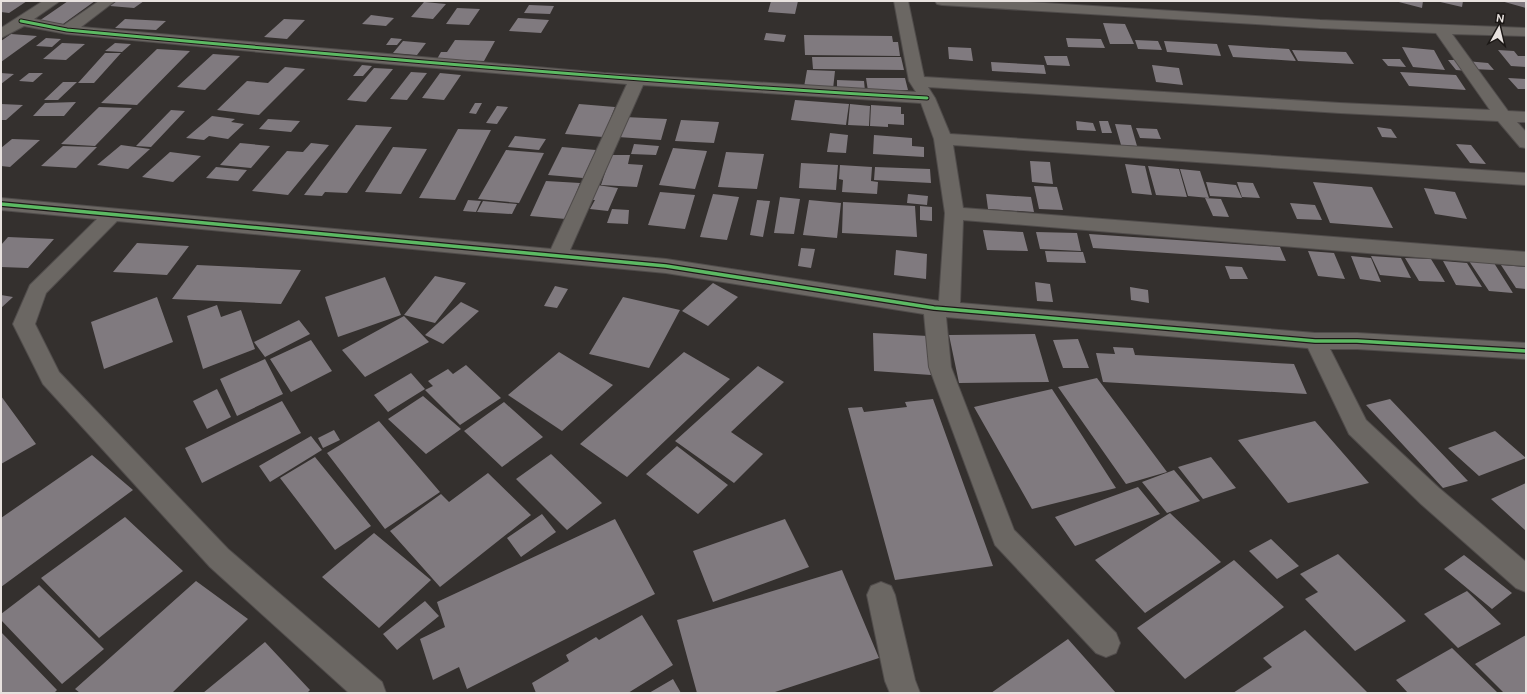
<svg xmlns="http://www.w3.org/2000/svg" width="1527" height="694" viewBox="0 0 1527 694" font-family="'DM Sans',sans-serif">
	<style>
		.building { fill: #807a7f }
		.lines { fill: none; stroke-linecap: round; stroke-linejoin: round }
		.minor-casing { stroke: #504c4b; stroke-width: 2 }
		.minor { fill: #6b6763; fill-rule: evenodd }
		.cycleway-far1-casing { stroke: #1c1816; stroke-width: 5 }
		.cycleway-casing { stroke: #1c1816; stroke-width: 6 }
		.cycleway-far1 { stroke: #5cba63; stroke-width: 3 }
		.cycleway { stroke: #5cba63; stroke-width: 3.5 }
	</style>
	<rect width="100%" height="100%" fill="#34302e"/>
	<path class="building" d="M1,1h26l-18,12 -8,-1z
		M68,1h27l-32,23 -24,-3z
		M117,1h27l-10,7 -24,-2z
		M771,1h27l-3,13 -27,-2z
		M1395,1h28l-1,7z
		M1436,1h27l-1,6z
		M1501,1h25v7z
		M424,2l22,2 -13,15 -22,-2z
		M529,5l25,1 -4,8 -26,-1z
		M457,8l23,1 -11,16 -23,-1z
		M371,15l23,3 -8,8 -24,-2z
		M518,18l31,2 -8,13 -32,-2z
		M125,19l41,2 -10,9 -41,-2z
		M284,19l21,1 -18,19 -23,-2z
		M1103,23l22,1 9,20h-24z
		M766,33l20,2 -2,7 -20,-2z
		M11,34l26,2 -36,26v-21z
		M804,35l88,1 1,6h5l2,14 -95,-1z
		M46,38l15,1 -9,8 -16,-1z
		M391,38l11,1 -5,6h-11z
		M1066,38l35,1 4,9 -37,-1z
		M455,40l40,1 -11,20 -47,-2 4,-7h6z
		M1135,40l23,1 4,9 -24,-1z
		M403,41l23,2 -9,12 -24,-2z
		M1164,41l53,3 4,12 -54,-4z
		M62,43l23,1 -19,16 -23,-1z
		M115,43l16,1 -9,8 -17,-1z
		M1228,45l61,4 7,12 -63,-4z
		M948,47l23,1 2,13 -24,-2z
		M1402,47l32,3 11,20 -32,-3z
		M157,49l33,2 -53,54 -36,-2z
		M1292,50l54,2 8,12 -56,-3z
		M1498,50l16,1 4,5h8v11l-15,-1z
		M105,53h16l-27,30h-16z
		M213,54l27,2 -35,34 -28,-3z
		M1044,56h23l3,10 -23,-1z
		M812,57h89l3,13 -91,-1z
		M1382,59h18l6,8 -18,-1z
		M1448,60h12l8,11 -12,-1z
		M1466,61l22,2 6,7 -22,-1z
		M991,62l53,3 2,9 -54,-3z
		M362,65l10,1 -9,10h-10z
		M1152,65l27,3 4,17 -27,-3z
		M285,67l20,2 -46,46 -42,-5 30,-29 21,2z
		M374,68l19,1 -27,33 -19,-2z
		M807,70l28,1 -2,18 -29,-2z
		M411,72l16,1 -20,27 -17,-1z
		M1400,72l56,3 10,15 -57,-4z
		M1,73l13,1 -13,10z
		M29,73h14l-10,9 -14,-1z
		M440,73l21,2 -17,25 -22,-2z
		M866,78h39l3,12 -40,1z
		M1508,78l18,1v10h-8z
		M837,80l27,1 1,10 -28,-1z
		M63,82h14l-19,18h-14z
		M795,100l54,4 -3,21 -55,-5z
		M76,102l-12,14h-31l12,-13z
		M475,103h7l-6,11 -7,-1z
		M1,104l22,1 -17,15h-5z
		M579,104l36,3 -12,30 -38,-3z
		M850,104l20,2 -1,20 -21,-1z
		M871,105l30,2v7h3v11l-16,-1v3l-18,-1z
		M497,106l11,1 -11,17 -11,-1z
		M99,107l33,1 -37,38 -34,-2z
		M171,110l14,1 -34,36 -15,-1z
		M212,116l23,3 -4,3 13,2 -16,15 -19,-3 -5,4 -18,-2z
		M625,117l42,2 -6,21 -43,-3z
		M268,119l32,2 -9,11 -32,-3z
		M681,120l38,2 -5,21 -39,-2z
		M1076,121l17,2 3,8 -19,-1z
		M1099,121h9l4,12h-10z
		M1115,124l16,1 6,21 -16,-1z
		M356,125l36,2 -45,66 -22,-1 -3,4 -18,-1z
		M1377,127l14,2 6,9 -15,-1z
		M1136,128l21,1 4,10 -21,-1z
		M458,129l33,1 -36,70 -36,-2z
		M830,133l18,2 -2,18 -19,-1z
		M874,135l38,3v8l12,1v10l-51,-3z
		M515,136l31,3 -7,11 -31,-3z
		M12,139l28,1 -30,27 -9,-1v-18z
		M240,143l30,3 -19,22 -31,-3z
		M311,143l18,2 -41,50 -36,-4 35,-40 16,1z
		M634,144l25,2 -3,9 -25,-1z
		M1456,144l15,1 15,19 -16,-1z
		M121,145l29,4 -22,20 -31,-4z
		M63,146l34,1 -21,21 -35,-2z
		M393,147l34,2 -26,45 -36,-2z
		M562,147l34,3 -13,28 -35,-3z
		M673,148l34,3 -12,38 -36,-4z
		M506,150l38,3 -25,50 -41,-4z
		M170,152l31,4 -28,26 -31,-5z
		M726,152l38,2 -7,35 -39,-2z
		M611,155h19l-2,9 15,1 -6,22 -36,-2z
		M1030,161l20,1 3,22 -21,-2z
		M801,163l37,2 -2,25 -37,-2z
		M1125,164l20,2 7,29 -20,-2z
		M840,165l32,2 -1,14 7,1 -1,12 -35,-2 1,-12 -4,-1z
		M1148,166l31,3 8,28 -31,-2z
		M216,167l31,3 -9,11 -32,-3z
		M875,167l55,2 1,14 -57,-3z
		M1180,169l20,2 9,27 -21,-2z
		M546,181l34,2 -14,36 -36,-3z
		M1206,182l30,3 6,13 -32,-2z
		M1237,182l16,1 7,15 -18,-1z
		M1313,182l59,5 21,41 -63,-5z
		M597,185l21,3 -10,23 -18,-2 5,-9h-5z
		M1034,186l23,1 6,23 -24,-1z
		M1424,188l31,4 12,27 -32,-5z
		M660,192l35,3 -10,34 -37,-4z
		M713,194l26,3 -12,43 -27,-3z
		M908,194l20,2 -1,9 -20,-2z
		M986,194l45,3 3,15 -46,-3z
		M780,197l20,2 -6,35 -20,-1z
		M1205,198l16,1 8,18 -16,-1z
		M468,200l13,1 -5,11 -13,-1z
		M757,200l13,1 -7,36 -13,-2z
		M809,200l32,3 -4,35 -34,-3z
		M483,201l34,3 -5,10 -35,-2z
		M843,202l72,4 2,31 -75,-4z
		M1290,203l25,2 7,15 -25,-1z
		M920,206l12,1v14l-12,-1z
		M612,209l17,1 -1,14 -21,-1z
		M983,230l40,2 5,19 -41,-1z
		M1036,232l41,1 4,18 -41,-2z
		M1089,234l191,13 6,14 -193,-13z
		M8,237l46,2 -26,29 -27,-1v-22z
		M137,243l52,3 -22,29 -54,-3z
		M801,248l14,1 -4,19 -13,-2z
		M896,250l31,4 -1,25 -32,-4z
		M1045,251l38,1 3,11 -39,-1z
		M1308,251l26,2 11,26 -27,-3z
		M1351,256l20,2 10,24 -21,-3z
		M1371,256l30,2 10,20 -31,-3z
		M1405,258l26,1 14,23 -26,-1z
		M1443,261l24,2 15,24 -26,-2z
		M1469,261l25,2 19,30 -24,-2z
		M197,265l104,5 -20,34 -109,-5z
		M1501,265l25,2v22l-10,-1z
		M1225,266l17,1 6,12h-18z
		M435,276l31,7 -31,40 -31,-8z
		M385,277l16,38 -63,22 -13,-40z
		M1035,282l15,2 3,18 -16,-1z
		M713,283l25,14 -30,29 -26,-15z
		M555,286l13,3 -11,19 -13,-2z
		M1130,287l18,3 1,13 -18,-3z
		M1,295l12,2 -12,11z
		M157,297l16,45 -69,27 -13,-47z
		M623,297l57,13 -31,58 -60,-14z
		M461,302l18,9 -36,33 -18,-9z
		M217,305l4,12 20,-7 14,39 -52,20 -16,-53z
		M404,316l25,26 -64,35 -23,-27z
		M299,320l11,14 -45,23 -11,-15z
		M873,333l55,3 3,39 -57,-4z
		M1035,334l14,48 -90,1 -10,-48z
		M1078,339l11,29h-26l-10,-28z
		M311,340l21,31 -41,21 -21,-33z
		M1113,347l20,1 2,7 159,9 13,30 -204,-12 -7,-29 19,1z
		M559,352l54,33 -51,46 -54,-36z
		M684,352l46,27 -103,98 -47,-33z
		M265,359l18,35 -46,22 -17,-37z
		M466,365l35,33 -41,27 -35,-35 8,-4 -5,-5 20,-12 5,5z
		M758,366l26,16 -53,50 32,22 -29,29 -59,-42z
		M411,373l14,16 -37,23 -14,-17z
		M1097,378l70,94 -41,12 -68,-97z
		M217,389l14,28 -24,12 -14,-28z
		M1052,389l64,99 -84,21 -58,-102z
		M1,396l35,48 -35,20z
		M423,396l38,33 -35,25 -38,-35z
		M933,399l60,167 -98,14 -47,-172 14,-1 2,5 43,-5 -2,-5z
		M1390,399l78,82 -25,7 -77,-83z
		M282,401l19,32 -99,50 -17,-35z
		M504,402l39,35 -41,30 -38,-36z
		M379,421l61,71 -55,37 -58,-76z
		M1315,421l54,62 -81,20 -50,-63z
		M334,430l6,10 -17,8 -5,-10z
		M1495,431l31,27 -47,18 -31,-28z
		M311,436l11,14 -52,32 -11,-16z
		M677,446l51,39 -30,29 -52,-40z
		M551,454l51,49 -35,27 -51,-51z
		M92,455l41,35 -132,97v-69z
		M315,457l56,69 -36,24 -55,-72z
		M1211,457l25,31 -33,11 -25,-32z
		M1174,470l26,31 -33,12 -25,-31z
		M488,473l43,42 -91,72 -50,-56 51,-37 8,8z
		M1526,483v48l-35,-32z
		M1138,487l22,27 -85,32 -20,-29z
		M1170,513l51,49 -76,51 -50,-53z
		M542,514l14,18 -35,25 -14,-19z
		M125,517l58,54 -84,67 -58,-60z
		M615,519l40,75 -188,95 -8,-22 -26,13 -13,-41 25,-12 -8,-25z
		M785,519l24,48 -96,35 -20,-51z
		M374,533l57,47 -52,48 -57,-51z
		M1271,539l28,27 -22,13 -28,-28z
		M1338,554l68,67 -51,30 -50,-52 13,-7 -18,-18z
		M1464,555l48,38 -20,16 -48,-40z
		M1234,560l50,47 -99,72 -48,-51z
		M842,570l37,88 -107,35h-75l-20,-73z
		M196,581l52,38 -76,74h-92l-5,-4z
		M39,585l65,64 -42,35 -61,-64v-6z
		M1467,591l34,33 -43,24 -34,-34z
		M425,601l14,15 -42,34 -14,-16z
		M642,615l31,50 -45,28h-92l-4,-10 37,-22 -3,-6 30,-18 3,3z
		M1305,630l63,63h-135l39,-26 -9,-9z
		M1,632l56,58 -3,3h-53z
		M1526,635v58h-22l-29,-29z
		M1068,639l48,54h-125z
		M265,642l45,48 -3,3h-104z
		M1452,648l46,45h-90l-12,-13z
		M673,679l8,14h-32z"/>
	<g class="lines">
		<g class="minor-casing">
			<path id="minor" d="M43,1h17l-26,18 30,6 35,-24h16l-34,26 523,46 312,19 -7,-11 -15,-80h14l16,76 416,26 150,7 -54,-77 -116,-5 -378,-23 -5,-1 -2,-3h77l308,19 206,8v8l-74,-2 56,77 18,1v10h-9l9,10v16l-6,-1 -22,-26 -158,-8 -412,-26 7,11 15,36 576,39v12l-573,-40 10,63 563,44v14l-563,-46 -3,83 355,30h42l169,10v16l-169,-10h-27l36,71 73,68 87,74v30l-10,-4 -95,-84 -72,-70 -41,-86 -362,-31 5,50 63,163 102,103 4,10 -4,10 -10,4 -10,-4 -101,-108 -66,-178 -5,-53 -258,-41 -549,-52 -71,72 -11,31 24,48 169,177 154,133 4,11h-37l-139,-126 -167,-183 -30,-60 17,-39 67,-66 -96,-9v-12l550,51 76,-165 -238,-20 -322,-30 -43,-8 -23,12v-10zM643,85l278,18 13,36 11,74 -6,88 -273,-42 -96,-9z
				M881,582l10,4 4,9 20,85 5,13h-30l-5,-12 -18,-86 4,-9z"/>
		</g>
		<use href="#minor" class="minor"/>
		<g class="cycleway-far1-casing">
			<path id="cycleway-far1" d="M21,21l46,9c286,27 573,52 860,68"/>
		</g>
		<g class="cycleway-casing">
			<path id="cycleway" d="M1,204l665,62 268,42 381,33h42l169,10"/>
		</g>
		<use href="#cycleway-far1" class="cycleway-far1"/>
		<use href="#cycleway" class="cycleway"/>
	</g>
	<rect width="1527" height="694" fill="none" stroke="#e8e2df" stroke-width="4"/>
	<g transform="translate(1499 28) rotate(8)" stroke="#1c1816" stroke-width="3" paint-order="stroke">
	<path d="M0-3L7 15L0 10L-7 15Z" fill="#e8e2df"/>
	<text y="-6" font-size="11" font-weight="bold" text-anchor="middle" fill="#e8e2df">N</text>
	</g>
</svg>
